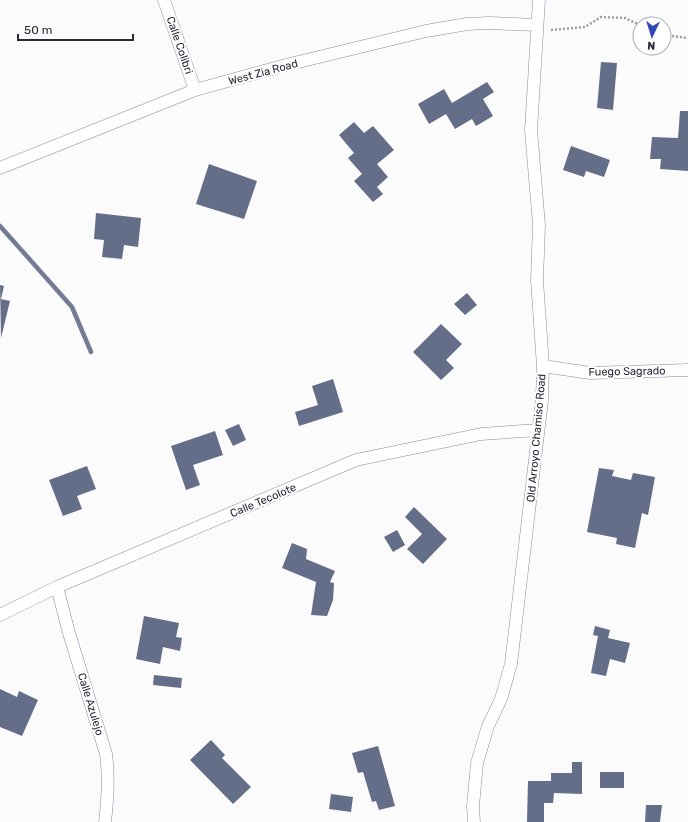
<svg xmlns="http://www.w3.org/2000/svg" width="688" height="822" viewBox="0 0 688 822" font-family="Rubik,sans-serif">
	<style>
		.lines { fill: none; stroke-linecap: round; stroke-linejoin: round }
		.stream { stroke: #747c94; stroke-width: 4.5 }
		.building { fill: #656e89 }
		.minor-casing { stroke: #828ca7; stroke-width: 13 }
		.path { stroke: #9d9ea3; stroke-width: 2.5; stroke-dasharray: 2 2; stroke-linecap: butt }
		.minor { stroke: #fff; stroke-width: 12 }
		.labels { text-anchor: middle; stroke-width: 4; stroke-linejoin: round; paint-order: stroke }
		.street-label { font-size: 11px; fill: #262a35; stroke: #fff }
	</style>
	<rect width="100%" height="100%" fill="#fbfbfb"/>
	<g class="lines">
		<path class="stream" d="M0,226l72,81 19,45"/>
	</g>
	<path class="building" d="M601,62l16,1 -4,47 -16,-2z
		M487,82l7,10 -11,7 10,17 -17,10 -4,-7 -17,10 -9,-15 -17,10 -11,-20 26,-15 8,14z
		M680,111h8v60l-28,-2 1,-10h-11l2,-22 26,1z
		M354,122l10,11 9,-7 21,24 -17,14 11,13 -11,10 6,7 -10,8 -19,-21 8,-7 -14,-16 6,-5 -15,-18z
		M571,146l39,14 -6,17 -18,-6 -2,6 -21,-7z
		M209,164l48,17 -13,38 -48,-15z
		M96,213l45,5 -3,29 -14,-2 -2,14 -20,-2 2,-17 -10,-1z
		M0,285l4,1 -3,13 9,2 -9,37z
		M467,293l10,12 -12,10 -11,-11z
		M441,324l21,20 -16,16 8,8 -13,12 -28,-28z
		M333,379l10,33 -44,14 -4,-14 23,-7 -6,-19z
		M239,424l7,16 -13,6 -8,-16z
		M215,431l8,24 -30,10 7,20 -14,5 -15,-44z
		M87,466l9,23 -19,7 5,13 -19,7 -14,-36z
		M599,468l15,2 -2,6 19,4 2,-7 22,4 -7,38 -6,-2 -7,35 -19,-4 1,-6 -30,-6z
		M414,507l33,32 -24,25 -16,-15 15,-15 -17,-17z
		M397,530l8,15 -12,7 -9,-15z
		M292,543l15,6 -1,10 29,12 -5,11 4,1 -1,17 -6,16 -16,-1 5,-33 -34,-14z
		M144,616l35,7 -3,14 6,1 -2,13 -17,-4 -3,17 -24,-5z
		M595,626l15,4 -2,8 22,5 -5,20 -15,-4 -4,17 -15,-3 7,-37 -5,-1z
		M154,675l28,3 -1,10 -28,-3z
		M0,689l17,8 2,-6 19,9 -16,36 -22,-9z
		M211,740l14,15 -3,3 29,29 -18,17 -43,-44z
		M378,746l17,60 -16,4 -3,-9 -4,1 -9,-30 -5,1 -6,-20z
		M572,762h10v32l-28,-1 -1,10h-9v19h-17l1,-41h23v-8h21z
		M600,772h24v16h-24z
		M331,794l22,3 -2,15 -22,-3z
		M646,805h16l-2,17h-15z"/>
	<g class="lines">
		<g class="minor-casing">
			<path id="minor" d="M164,0l31,90
				M0,168l195,-78 91,-25 140,-34 41,-7 22,-1 48,2
				M543,366l47,7 98,-3
				M57,587l12,46 37,121c3,23 2,44 -1,68
				M0,615l57,-28 299,-127 125,-26 57,-4
				M474,822l-1,-16 4,-43 11,-37 13,-27 10,-35 31,-264 1,-34 -6,-86 2,-55 -8,-95 8,-130"/>
		</g>
		<path class="path" d="M551,30l34,-3 16,-10 24,1 15,7
			M664,35l24,3"/>
		<use href="#minor" class="minor"/>
	</g>
	<g class="labels">
		<g class="street-label">
			<text transform="translate(180 45) rotate(71)" y="4">Calle Colibri</text>
			<text transform="translate(263 72) rotate(-15)" y="4">West Zia Road</text>
			<text transform="translate(627 371) rotate(-1)" y="4">Fuego Sagrado</text>
			<text transform="translate(536 438) rotate(-85)" y="4">Old Arroyo Chamiso Road</text>
			<text transform="translate(263 500) rotate(-23)" y="4">Calle Tecolote</text>
			<text transform="translate(91 704) rotate(73)" y="4">Calle Azulejo</text>
		</g>
	</g>
	<g transform="translate(652 36) rotate(184)"><circle r="19" fill="#ffffff" stroke="#a8aaae"/>
	<path d="M0-3L7 15L0 10L-7 15Z" fill="#3346b8"/>
	<text y="-6" font-size="11" font-weight="bold" text-anchor="middle" fill="#262a35">N</text>
	</g>
	<path d="M18 34v6h115v-6" fill="none" stroke="#262a35" stroke-width="2"/>
	<text x="24" y="34" font-size="12" fill="#262a35" stroke="#ffffff" stroke-width="3" paint-order="stroke">50 m</text>
</svg>
